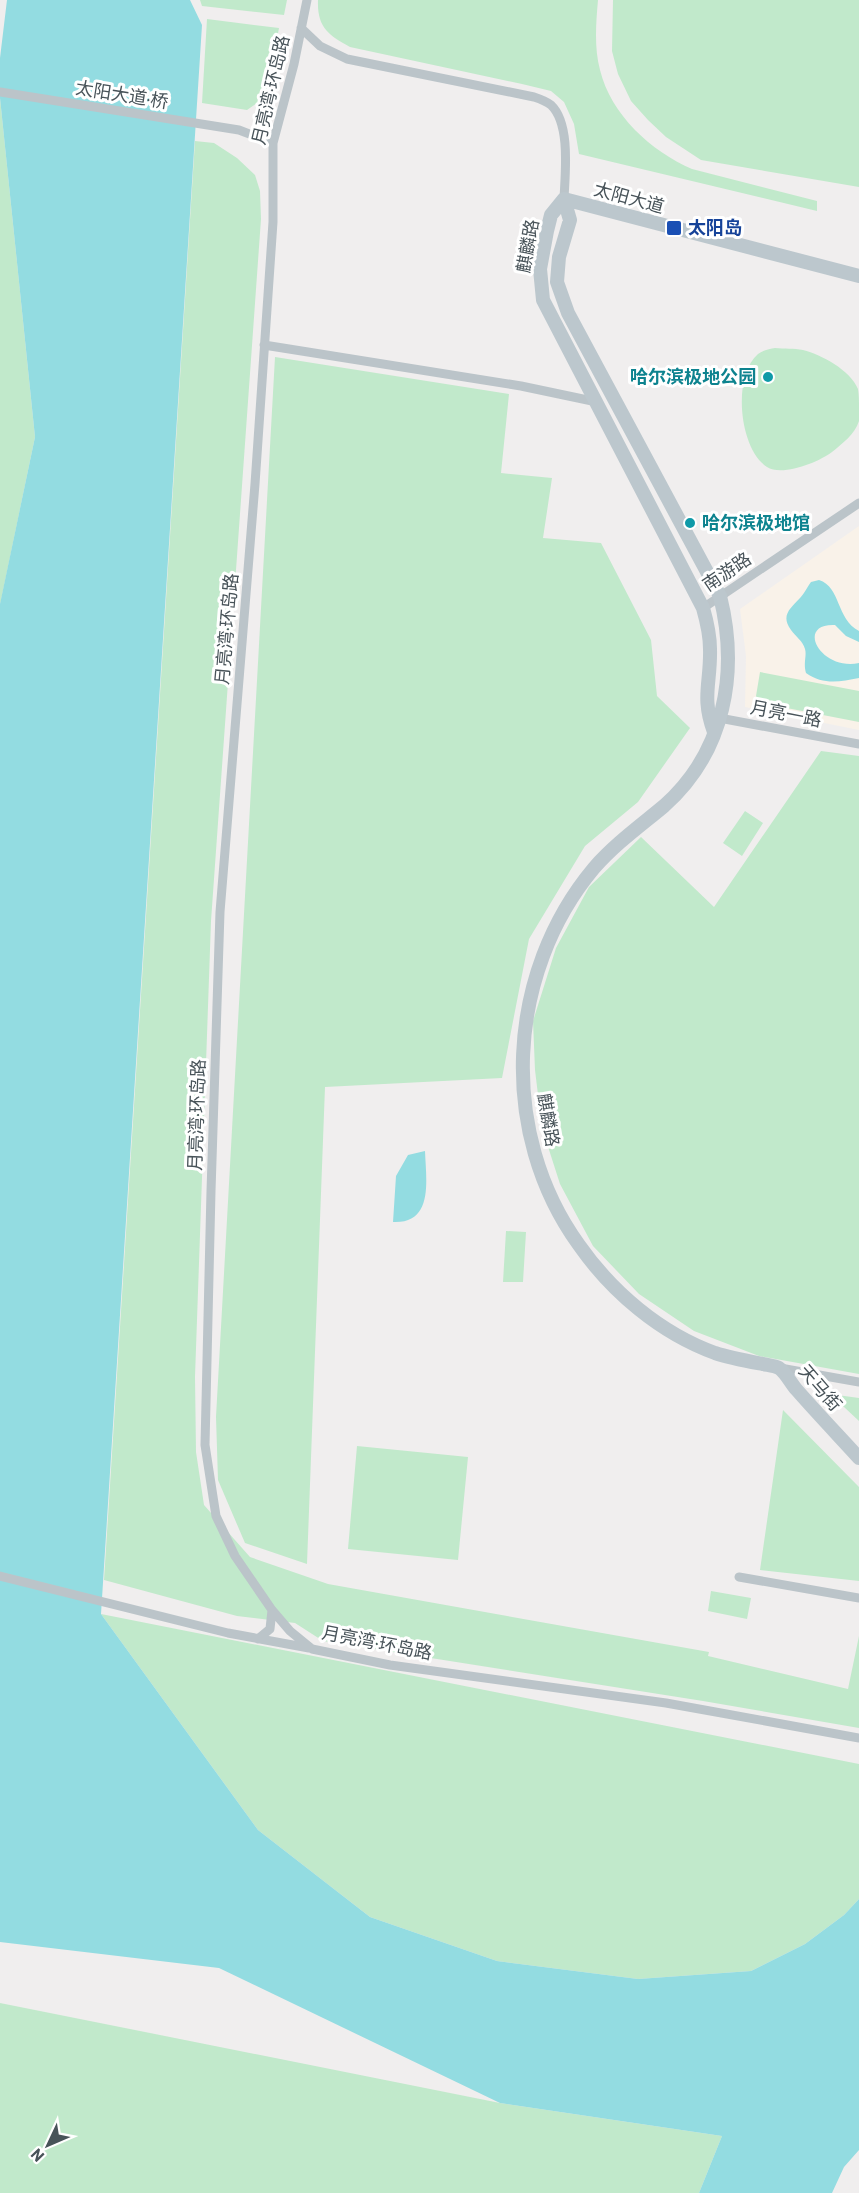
<svg xmlns="http://www.w3.org/2000/svg" width="859" height="2193" viewBox="0 0 859 2193" font-family="Barlow,'Noto Sans SC',sans-serif">
	<style>
		.commercial { fill: #f9f2e9 }
		.green { fill: #c1e9cb }
		.water { fill: #93dce1 }
		.lines { fill: none; stroke-linecap: round; stroke-linejoin: round }
		.street { stroke: #bbc4c9; stroke-width: 9 }
		.secondary { stroke: #bcc7cd; stroke-width: 14 }
		.transit-dot { fill: #1a4fb4; stroke: #fff; stroke-width: 2 }
		.culture-dot { fill: #0f9aa8; stroke: #fff; stroke-width: 2 }
		.labels { text-anchor: middle; stroke-width: 6; stroke-linejoin: round; paint-order: stroke }
		.street-label { font-size: 18px; fill: #485359; stroke: #fff }
		.transit-label { font-size: 18px; font-weight: bold; fill: #164399; stroke: #fff; text-anchor: start }
		.culture-label { font-size: 18px; font-weight: bold; fill: #0d838f; stroke: #fff; text-anchor: end }
	</style>
	<rect width="100%" height="100%" fill="#f0eeee"/>
	<path class="commercial" d="M859,526v204l-114,-23 1,-51 -6,-47z"/>
	<path class="green" d="M200,0h87l-3,15 -82,-9z
		M318,0h280c-2,22 -4,48 2,70 11,45 51,81 92,99l125,32v10l-238,-57 -5,-30 -10,-22 -13,-11 -29,-7 -172,-37c-22,-12 -33,-20 -32,-47z
		M613,0h246v187l-158,-27 -35,-23 -18,-17 -17,-19 -13,-27 -6,-23z
		M207,19l72,9 -13,69 -19,13 -45,-7z
		M0,98l35,339 -35,168z
		M195,141l19,2 23,15 18,17 5,16 1,28 -50,702 -16,456 1,75 8,53 46,52 78,27 381,68 -1,4 140,33 11,-53v92l-156,-27 -380,-60 -28,-18 -58,-7 -133,-36z
		M775,348c9,1 19,0 28,2 19,5 47,20 55,39 1,6 1,13 1,18 0,5 0,10 0,14 -4,13 -17,23 -27,31 -13,10 -50,25 -65,15 -28,-18 -35,-91 -9,-113 5,-4 12,-5 17,-6z
		M275,357l234,37 -8,79 51,5 -9,60 58,5 50,97 6,56 33,32 -52,74 -53,44 -56,93 -27,139 -177,9 -18,477 -62,-21 -27,-63 -2,-63z
		M760,672l99,19v31l-104,-20z
		M821,751l38,5v618l-100,-18 -65,-25 -55,-37 -46,-48 -33,-62 -18,-56 -7,-58 -2,-49 23,-73 33,-61 52,-50 73,70z
		M745,811l18,12 -21,33 -19,-13z
		M506,1231l20,1 -3,50h-20z
		M830,1394l29,4v23z
		M783,1410l76,77v94l-99,-11z
		M357,1446l111,11 -10,103 -110,-11z
		M711,1591l40,7 -4,21 -39,-8z
		M101,1614l758,150v135l-15,16 -39,29 -54,27 -113,8 -141,-18 -127,-44 -112,-87z
		M0,2003l500,100 222,33 -23,57h-699z"/>
	<path class="water" d="M7,0h183l12,25 -101,1589 157,216 112,87 127,44 141,18 113,-8 54,-27 39,-29 15,-16v251l-15,17 -12,26h-133l23,-57 -222,-33 -281,-135 -219,-26v-1338l35,-167 -35,-339v-40z
		M819,580c22,7 17,39 40,51v11l-13,-6 -11,-11c-40,-2 -15,46 24,38v15c-20,4 -36,7 -53,-5 -3,-10 1,-17 -1,-24 -2,-8 -9,-12 -14,-19 -11,-15 0,-22 9,-32 5,-5 7,-11 11,-16z
		M425,1151c1,29 9,73 -32,71l3,-46 12,-21z"/>
	<g class="lines">
		<path class="street" d="M307,0l-13,64 -21,79v79l-18,262 -35,428 -9,279 -6,254 11,71 19,40 37,54 18,21 22,18 78,16 276,38 193,35
			M301,28l19,18 27,13 187,38c6,2 12,4 17,8 20,19 14,69 13,94
			M0,92l239,38 34,13
			M264,345l257,41 76,16
			M703,608l156,-105
			M714,717l145,27
			M780,1368l79,14
			M0,1576l228,57 81,15
			M739,1577l120,21
			M258,1639l12,-10 2,-19"/>
		<path class="secondary" d="M564,199l6,21 -11,37 -2,25 11,31 152,283c19,76 5,156 -56,210 -24,20 -49,38 -70,62 -88,105 -96,265 -15,377 33,47 81,88 136,108 15,5 32,8 48,11 4,1 12,2 16,4 6,4 12,15 17,21 21,24 42,46 63,69
			M564,199l-13,16 -4,16 -7,38 3,31 160,308c4,14 7,27 7,41 1,34 -9,48 4,83
			M564,199l295,77"/>
	</g>
	<rect class="transit-dot" x="666" y="220" width="16" height="16" rx="3"/>
	<g class="culture-dot">
		<circle cx="768" cy="377" r="6"/>
		<circle cx="690" cy="523" r="6"/>
	</g>
	<g class="labels">
		<g class="street-label">
			<text transform="translate(271 90) rotate(-77)" y="6">月亮湾·环岛路</text>
			<text transform="translate(122 95) rotate(9)" y="6">太阳大道·桥</text>
			<text transform="translate(629 198) rotate(15)" y="6">太阳大道</text>
			<text transform="translate(528 246) rotate(-80)" y="6">麒麟路</text>
			<text transform="translate(727 572) rotate(-34)" y="6">南游路</text>
			<text transform="translate(227 629) rotate(-85)" y="6">月亮湾·环岛路</text>
			<text transform="translate(786 714) rotate(11)" y="6">月亮一路</text>
			<text transform="translate(197 1115) rotate(-88)" y="6">月亮湾·环岛路</text>
			<text transform="translate(548 1120) rotate(80)" y="6">麒麟路</text>
			<text transform="translate(820 1388) rotate(49)" y="6">天马街</text>
			<text transform="translate(377 1643) rotate(11)" y="6">月亮湾·环岛路</text>
		</g>
		<g class="transit-label">
			<text x="688" y="234">太阳岛</text>
		</g>
		<g class="culture-label">
			<text x="756" y="383">哈尔滨极地公园</text>
			<text x="702" y="529" text-anchor="start">哈尔滨极地馆</text>
		</g>
	</g>
	<g transform="translate(48 2145) rotate(226)" stroke="#ffffff" stroke-width="4.5" paint-order="stroke">
	<path d="M0-4.5L10 22L0 15L-10 22Z" fill="#485359"/>
	<text y="-9" font-size="16" font-weight="bold" text-anchor="middle" fill="#485359">N</text>
	</g>
</svg>
